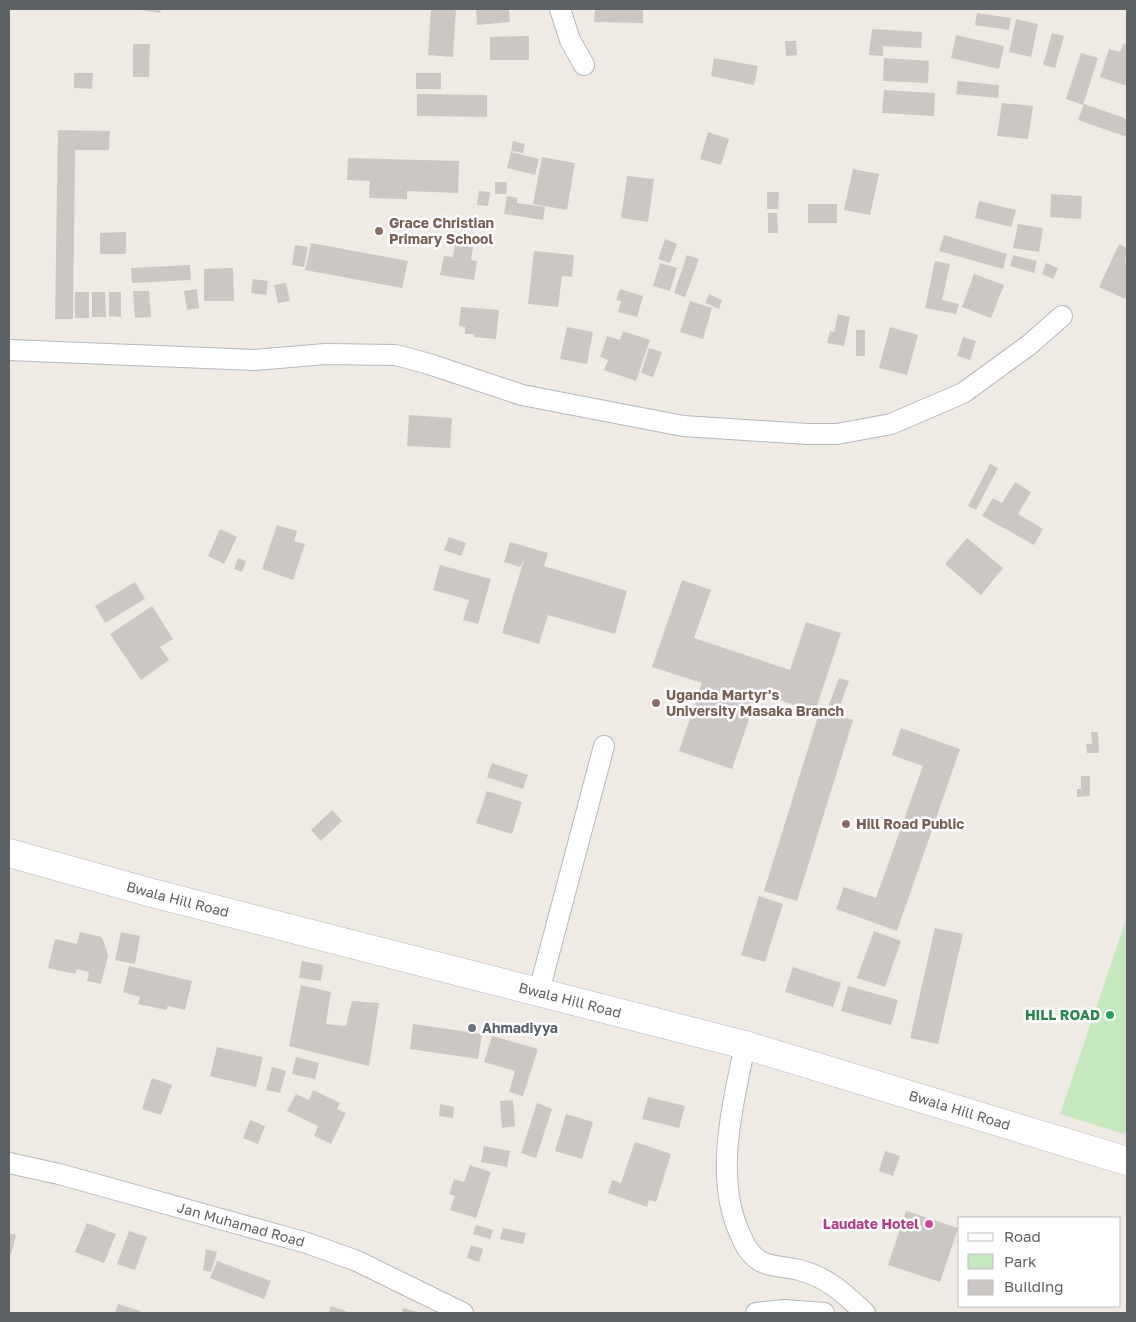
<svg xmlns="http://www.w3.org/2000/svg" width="1136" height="1322" viewBox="0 0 1136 1322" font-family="'Golos Text',sans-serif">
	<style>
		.green { fill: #c6e8be }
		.building { fill: #ccc7c2 }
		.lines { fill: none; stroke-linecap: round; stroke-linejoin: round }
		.street-casing { stroke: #b4b8bb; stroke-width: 22 }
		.secondary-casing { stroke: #b2b8bc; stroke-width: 29 }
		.street { stroke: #fff; stroke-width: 20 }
		.secondary { stroke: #fff; stroke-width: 28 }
		.education-dot { fill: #8d6e63; stroke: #fff; stroke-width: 2 }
		.leisure-dot { fill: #2e9e5b; stroke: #fff; stroke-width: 2 }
		.worship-dot { fill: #6b7280; stroke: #fff; stroke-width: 2 }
		.hotel-dot { fill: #d1479c; stroke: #fff; stroke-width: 2 }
		.labels { text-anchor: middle; stroke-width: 5; stroke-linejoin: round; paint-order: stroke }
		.education-label { font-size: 14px; font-weight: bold; fill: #785e54; stroke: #fff; text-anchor: start }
		.street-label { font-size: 14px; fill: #5b6165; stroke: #fff }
		.leisure-label { font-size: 14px; font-weight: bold; fill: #27864d; stroke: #fff; text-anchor: end }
		.worship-label { font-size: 14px; font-weight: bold; fill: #5b616d; stroke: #fff; text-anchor: start }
		.hotel-label { font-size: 14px; font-weight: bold; fill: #b23c85; stroke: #fff; text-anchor: end }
	</style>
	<rect width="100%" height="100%" fill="#efeae3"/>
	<path class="green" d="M1127,917v218l-67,-21z"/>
	<path class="building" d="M135,9h26l-1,4z
		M431,9h25l-3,48 -25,-2z
		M476,9h33l1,13 -33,3z
		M595,9h48v14l-49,-1z
		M977,13l34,5 -2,12 -34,-5z
		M1016,19l22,5 -7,33 -22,-5z
		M872,29l50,3 -1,16 -38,-2v10l-14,-1z
		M1052,33l12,3 -9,32 -12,-3z
		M956,35l48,11 -5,23 -48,-11z
		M529,36v24h-39v-23z
		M785,41h11l1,14 -11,1z
		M1124,43l3,2v41l-27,-9 9,-28 11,3z
		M133,44h17l-1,33h-16z
		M1081,53l17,5 -15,47 -17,-6z
		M714,58l44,8 -4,19 -43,-9z
		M884,58l45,3 -1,22 -45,-2z
		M74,73h19l-1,16 -18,-1z
		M416,73h25v16h-25z
		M958,81l41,4 -1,13 -42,-4z
		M884,90l51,3 -1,23 -52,-3z
		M417,94l70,1v22l-70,-1z
		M1002,103l31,3 -5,33 -31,-3z
		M1084,104l43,15v18l-49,-17z
		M58,130l52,1 -1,19h-34l-2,169h-18z
		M708,132l21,7 -8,26 -21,-6z
		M513,141l12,3 -2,9 -12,-2z
		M511,152l28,7 -4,16 -28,-7z
		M542,157l33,6 -8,47 -34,-6z
		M348,158l111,3 -1,32 -51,-2v8l-38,-1 1,-17 -23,-1z
		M853,169l26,5 -9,41 -26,-5z
		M627,176l27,3 -6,43 -27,-4z
		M495,182h12l-1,12h-11z
		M479,191l11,1 -2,14 -11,-1z
		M767,192h12l-1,17h-11z
		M1051,194l31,2 -1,23 -31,-2z
		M507,196l10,2v5l28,4 -2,13 -39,-6z
		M979,201l37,9 -5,17 -36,-9z
		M808,204h29v19h-29z
		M768,213h9l1,20h-10z
		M1018,224l25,4 -4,24 -26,-4z
		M126,232v22h-26v-21z
		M944,235l63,19 -4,15 -64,-18z
		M665,239l12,5 -7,19 -12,-4z
		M311,243l97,18 -6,27 -97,-18z
		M455,244l18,3 -2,13 6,1 -3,19 -34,-5 4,-19 9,1z
		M1119,244l8,4 -2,15 2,1v31l-2,4 -26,-12z
		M295,245l13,2 -4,20 -12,-2z
		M534,251l40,4 -2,22 -10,-1 -4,31 -30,-3z
		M687,255l12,4 -14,38 -11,-4z
		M1013,255l24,6 -3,12 -24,-7z
		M935,261l15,3 -8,36 17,4 -3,10 -31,-6z
		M660,263l17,5 -7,23 -17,-5z
		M1046,263l12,5 -5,11 -11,-5z
		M190,265l1,15 -59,3 -1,-15z
		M233,268l1,33h-30v-32z
		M974,274l30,11 -13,33 -29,-11z
		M253,279l15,2 -2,14 -15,-2z
		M286,283l4,18 -12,2 -4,-18z
		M197,289l2,19 -12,2 -3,-19z
		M620,289l23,7 -6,21 -19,-5 3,-11 -5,-1z
		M133,291h16l2,26 -16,1z
		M75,292h14v26h-14z
		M92,292h13l1,25h-14z
		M109,292h12v25l-12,-1z
		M709,294l13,6 -3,9 -14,-6z
		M690,301l22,7 -9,31 -23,-7z
		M461,307l38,3 -3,29 -22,-2v-3h-9v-7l-6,-1z
		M838,314l12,3 -6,29 -17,-3 3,-12 4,1z
		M567,327l26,5 -6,32 -27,-5z
		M890,327l28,8 -11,40 -28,-7z
		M856,330h9v26h-9z
		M623,331l27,9 -14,41 -32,-11 4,-10 -8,-3 7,-21 13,4z
		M963,337l13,4 -6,19 -13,-4z
		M649,348l13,4 -9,25 -12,-4z
		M409,415l43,3 -2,30 -43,-2z
		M990,464l8,4 -22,42 -8,-4z
		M1015,482l16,10 -13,22 25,15 -9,16 -52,-29 11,-18 9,5z
		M277,525l20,6 -3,10 11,3 -12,36 -31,-11z
		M220,529l17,8 -13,27 -16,-8z
		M449,537l17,6 -5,13 -17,-6z
		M967,538l36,30 -22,27 -36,-31z
		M510,542l38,11 -4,13 83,25 -12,43 -67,-19 -9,29 -37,-11 22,-73 -4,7 -16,-5z
		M238,558l8,3 -4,11 -8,-3z
		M440,565l51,14 -13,45 -15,-4 6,-20 -36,-10z
		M682,580l29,10 -17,48 96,32 16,-48 35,11 -26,79 -57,-19 -26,76 -53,-18 23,-68 -50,-16z
		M135,582l10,17 -40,24 -10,-17z
		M152,606l21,33 -13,8 9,13 -28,20 -31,-46z
		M839,678l10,3 -11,30 -10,-4z
		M820,710l33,10 -56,181 -33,-10z
		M901,728l59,21 -63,182 -61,-22 8,-22 32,11 47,-132 -31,-11z
		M1091,732h7l1,21h-12l-1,-9h6z
		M492,763l36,12 -5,14 -36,-12z
		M1081,776h9v20l-13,1v-8h4z
		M487,791l35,11 -10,32 -36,-11z
		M332,810l10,11 -21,20 -10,-11z
		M759,896l24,8 -18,58 -24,-7z
		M935,928l28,6 -25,110 -28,-6z
		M874,931l27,10 -16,46 -28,-9z
		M80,932l22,5 6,18 -7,29 -14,-3 2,-9 -12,-3 -2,5 -27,-6 7,-29 22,5z
		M121,932l19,4 -5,28 -20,-4z
		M302,961l21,4 -2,16 -22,-3z
		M129,966l63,15 -7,29 -17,-4 -2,4 -28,-6 2,-7 -17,-5z
		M793,967l48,16 -8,24 -48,-15z
		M301,985l30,7 -5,32 20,2 6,-25 27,2 -10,63 -80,-20z
		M848,986l50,14 -7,25 -50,-14z
		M413,1024l69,10 -4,25 -68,-10z
		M492,1036l46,13 -15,47 -14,-4 6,-21 -31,-9z
		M217,1047l46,10 -7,30 -46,-11z
		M296,1057l23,6 -4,16 -23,-5z
		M272,1067l14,4 -6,22 -14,-3z
		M152,1078l20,7 -11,30 -19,-6z
		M313,1090l27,13 -3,6 9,4 -15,31 -17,-8 4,-10 -31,-15 9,-17 13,6z
		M648,1097l37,9 -6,22 -37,-9z
		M513,1100l2,26 -13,2 -2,-27z
		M537,1103l15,6 -16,49 -15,-5z
		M440,1104l14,3 -1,11 -14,-2z
		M566,1114l27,8 -11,37 -27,-8z
		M250,1120l15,6 -7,18 -15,-6z
		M635,1142l36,12 -15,48 -7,-2 -2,7 -39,-14 4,-13 9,3z
		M484,1146l26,5 -3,16 -26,-5z
		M885,1151l15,5 -7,20 -14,-5z
		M470,1165l21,7 -15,46 -26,-8 5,-14 -6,-2 5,-15 10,3z
		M906,1211l52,17 -18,54 -52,-17z
		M87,1223l29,11 -12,29 -29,-11z
		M476,1225l17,5 -3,9 -17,-5z
		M503,1228l23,5 -3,11 -23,-5z
		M129,1231l18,6 -12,33 -18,-6z
		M9,1233l7,2 -5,20 -2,-1z
		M471,1245l12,4 -4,13 -12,-4z
		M206,1249l11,3 -6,20 -8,-2z
		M217,1261l54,20 -7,18 -54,-21z
		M118,1304l22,7v2h-25z
		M331,1306l20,7h-22z
		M403,1308l18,5h-19z"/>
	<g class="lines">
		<g class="street-casing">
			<g id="street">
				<path d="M560,9l10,31 14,25"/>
				<path d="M9,350l246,10 70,-6 71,1 33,9 93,31 161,31 125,8h29l54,-10 72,-31 66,-48 33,-29"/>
				<path d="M539,991l65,-245"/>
				<path d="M745,1045c-12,59 -32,134 -4,191 4,10 11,21 21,26 11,5 26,5 37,8 28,7 46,24 66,43"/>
				<path id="s1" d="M9,1163l50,11 248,69 50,18 106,52"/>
				<path d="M756,1313l28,-3 40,3"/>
			</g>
		</g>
		<g class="secondary-casing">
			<g id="secondary">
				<path id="s2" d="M9,853l143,40 593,152 382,116"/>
			</g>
		</g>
		<use href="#street" class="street"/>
		<use href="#secondary" class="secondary"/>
	</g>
	<g class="education-dot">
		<circle cx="379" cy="231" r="5"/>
		<circle cx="656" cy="703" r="5"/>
		<circle cx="846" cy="824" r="5"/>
	</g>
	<circle class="leisure-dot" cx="1110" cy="1015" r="5"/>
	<circle class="worship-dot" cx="472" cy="1028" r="5"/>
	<circle class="hotel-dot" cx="929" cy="1224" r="5"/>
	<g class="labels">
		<g class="education-label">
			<text x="389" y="228">Grace Christian<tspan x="389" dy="16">Primary School</tspan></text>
			<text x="666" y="700">Uganda Martyr's<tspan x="666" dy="16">University Masaka Branch</tspan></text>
			<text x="856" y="829">Hill Road Public</text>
		</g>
		<g class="street-label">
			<text dy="5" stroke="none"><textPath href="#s2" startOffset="175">Bwala Hill Road</textPath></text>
			<text dy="5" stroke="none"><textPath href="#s2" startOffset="580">Bwala Hill Road</textPath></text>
			<text dy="5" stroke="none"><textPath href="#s2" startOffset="985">Bwala Hill Road</textPath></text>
			<text dy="5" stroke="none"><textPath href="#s1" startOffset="240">Jan Muhamad Road</textPath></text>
		</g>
		<g class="leisure-label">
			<text x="1100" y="1020">HILL ROAD</text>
		</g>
		<g class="worship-label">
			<text x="482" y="1033">Ahmadiyya</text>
		</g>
		<g class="hotel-label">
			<text x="919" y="1229">Laudate Hotel</text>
		</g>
	</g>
	<rect width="1136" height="1322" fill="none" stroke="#5b6165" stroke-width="20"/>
	<rect x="958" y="1217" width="162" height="90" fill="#ffffff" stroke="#bdc0c1"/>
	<rect x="968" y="1233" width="25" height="8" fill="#ffffff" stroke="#bdc0c1"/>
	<text x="1004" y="1242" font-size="15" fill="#5b6165">Road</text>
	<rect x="968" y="1254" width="25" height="15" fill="#c6e8be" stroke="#bdc0c1"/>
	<text x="1004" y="1267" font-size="15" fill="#5b6165">Park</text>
	<rect x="968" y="1280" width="25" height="15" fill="#ccc7c2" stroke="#bdc0c1"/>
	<text x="1004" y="1292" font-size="15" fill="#5b6165">Building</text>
</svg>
